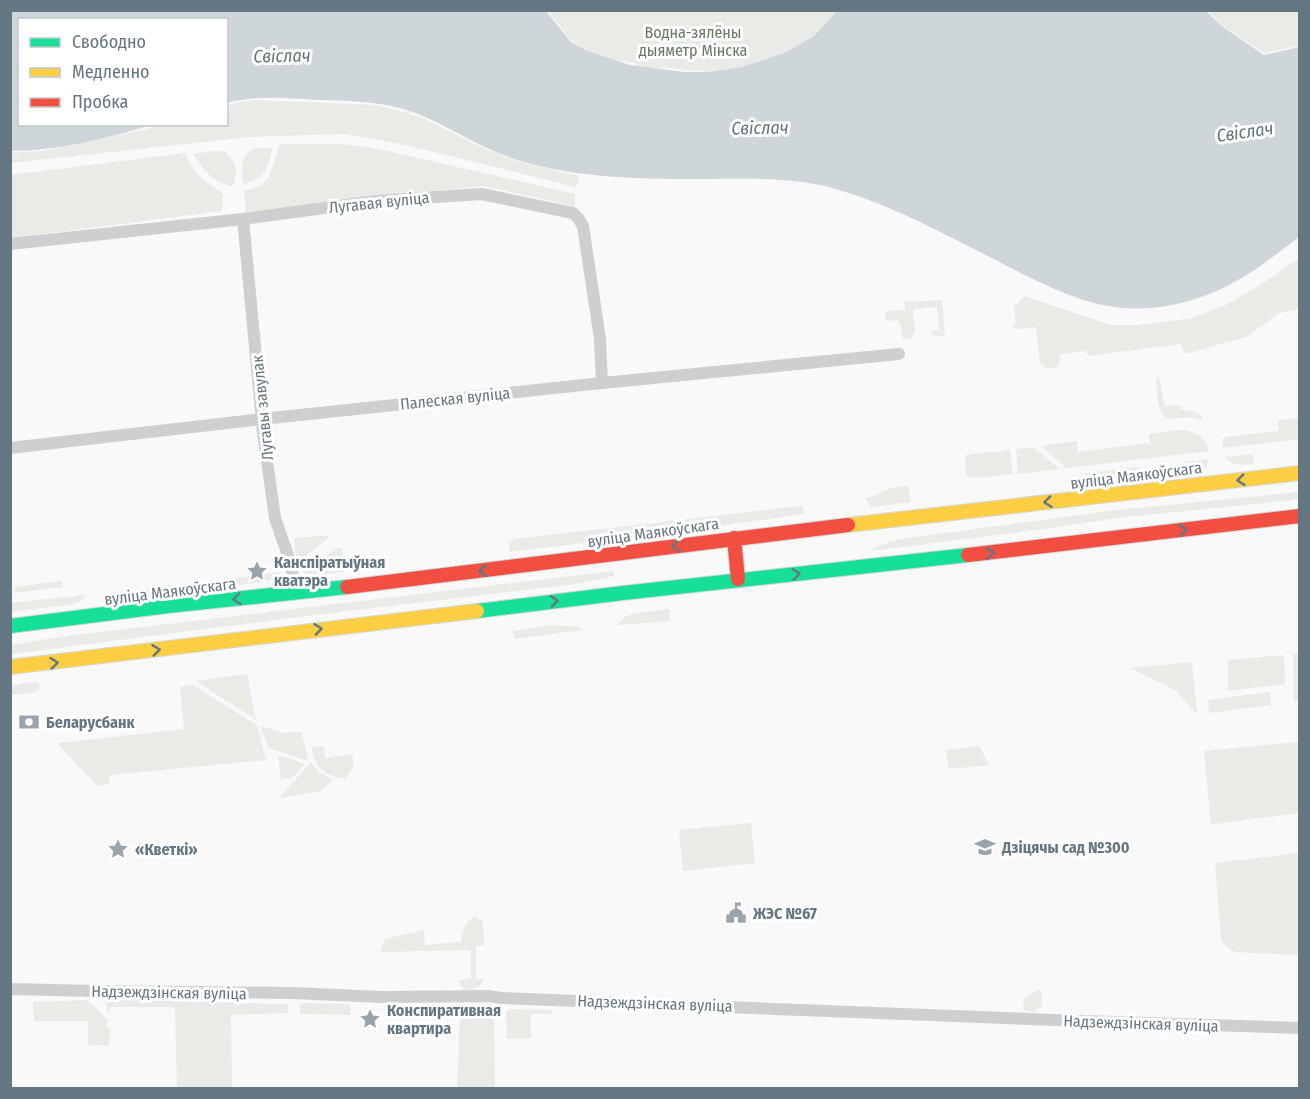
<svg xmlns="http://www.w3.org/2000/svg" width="1310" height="1099" viewBox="0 0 1310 1099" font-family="'Fira Sans Condensed',sans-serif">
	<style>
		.green { fill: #e8ebe6 }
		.water { fill: #ced6d9 }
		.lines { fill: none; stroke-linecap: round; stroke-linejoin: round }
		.fast-casing { stroke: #d5d6d7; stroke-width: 16 }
		.slow-casing { stroke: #d5d6d7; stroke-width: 16 }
		.jam-casing { stroke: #d5d6d7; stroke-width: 16 }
		.street { stroke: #cecfd0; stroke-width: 12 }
		.fast { stroke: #16e098; stroke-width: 14 }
		.slow { stroke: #ffcf43; stroke-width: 14 }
		.jam { stroke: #f24e42; stroke-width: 14 }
		.oneway { stroke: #657683 }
		.labels { text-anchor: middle; stroke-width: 6; stroke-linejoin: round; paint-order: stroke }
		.park-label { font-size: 16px; fill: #687a64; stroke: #fff }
		.street-label { font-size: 16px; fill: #657683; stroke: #fff }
		.poi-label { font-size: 16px; font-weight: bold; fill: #657683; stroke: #fff; text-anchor: start }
		.water-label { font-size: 18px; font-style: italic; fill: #60757c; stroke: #fff }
	</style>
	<rect width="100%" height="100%" fill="#f9f9f9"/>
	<path class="green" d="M548,11h289l-19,25 -32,23 -46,8 -30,8 -6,-4 -20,-1 -21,-3 -8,3 -14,-2 -5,-5 -12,-2 -12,3 -29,-9v-6l-12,-9z
		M1208,11h91v35l-35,7 -41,-27z
		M256,100l120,5 21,5 26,8 60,30 33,13 63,15 -3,11 -171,-42 -58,-11 -98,3 -238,26v-10l32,-2 100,-21 19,-5 64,-1 1,-18 12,-4z
		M280,144h63l36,5 196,45v12l-92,-20 -76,8 -161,20 -2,-23 17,-5 8,-9z
		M256,148h17c-7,22 -5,29 -30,36 -1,-16 -4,-28 13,-36z
		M215,151l11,1c10,11 13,19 7,34 -19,-2 -30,-17 -40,-32z
		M185,153c8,19 20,30 38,40l-1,18 -211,27 -1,-63z
		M1298,259h2l-1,50 -20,4 -31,23 -58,17c-7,0 -7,-4 -9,-9l-93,12 -1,-5 -27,3 -1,11 -3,2c-7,2 -12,2 -16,-5l-4,-35 -21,2 -3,-4 4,-1 -2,-17 11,-11 85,29h27l52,-6 37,-14 39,-23z
		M942,300l3,36h-9l-4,-1 -1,-4 8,-1 -2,-23 -24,2 2,23 -5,7h-7l-2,-14h-2l-1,-5 -12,1 -1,-10 20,-1v-8z
		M1159,376l6,30 15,-1v4l15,3 7,4v4c-8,-3 -15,-3 -24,-2 0,0 -9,1 -9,1 -12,-3 -12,-30 -13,-40z
		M1299,418v21l-77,9 1,-9 2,-2 54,-6 -1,-11z
		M1177,430c14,-1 30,7 32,21l-143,17 -25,-22 36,-5 1,11 72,-9 -1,-9z
		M1033,447l27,22 -42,5 -2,-25z
		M1010,450l3,24 -36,4 -11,-2 -1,-21z
		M1253,454l1,10c-12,1 -20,3 -29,-7z
		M1209,459c-2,14 -10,13 -22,14l-2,-11z
		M1139,467l1,10 -54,6 -1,-10z
		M908,486l3,16 -40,5 -6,-9 7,-1 18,-9z
		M1299,492v7l-6,1 -176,18 -65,10 -181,23 6,-5 24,-7 216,-29z
		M800,506l3,1 1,7 -121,17 -174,21v-9l6,-4z
		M332,535l-26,21h-10l-2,-18z
		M336,548h6l3,24 -33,4 -6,-2 -6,-7 16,-2z
		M614,571v5l-38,8 -278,33 -287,37v-9l48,-8z
		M282,572l-9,7 -11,3 -151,18 -5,-1 -5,-5z
		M62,581l1,6 -48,6 -1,-6z
		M85,595l-3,5 -7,4 -64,8v-9z
		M669,609l1,12 -54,4 9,-8 7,-3z
		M550,625l29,2 2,3 -66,9 -3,-8z
		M1299,653v48l-5,1 -1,-48z
		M1284,655l1,29 -57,7v-31z
		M1192,662l5,52 -22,-24 -45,-22z
		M247,674l9,46 -60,-39z
		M37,682l3,3v3l-4,4 -25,3v-10z
		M193,685l64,40 9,35 -157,15 1,9 -13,2 -38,-41v-2l125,-14 -4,-42z
		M1270,692l1,13 -62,8 -1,-13z
		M260,726l24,7 17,-1 7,25 -1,4 -38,-13z
		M1299,742v71l-71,9 -17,3 -7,-74z
		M324,746l1,12 27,-4 2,12 -9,13c-21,-4 -31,-11 -33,-32z
		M979,746l10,19 -40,4 -3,-19z
		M278,755l27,9 -13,14 -11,1z
		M311,762l7,9 15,9 -13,11 -41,7z
		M751,823l4,40 -72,8 -4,-41z
		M1299,853v102l-65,-3 -9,-7 -4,-6 -6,-76z
		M475,917l8,5 1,23 -8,1v33h8c-5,12 -23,17 -25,1l12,-1v-29l-91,2 5,-13 39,-9 1,15 36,-3c2,-10 3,-21 14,-25z
		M1038,990l4,2v14l-8,6 -8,-1 -3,-3 1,-10z
		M105,999l180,5 4,1 -1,8 -57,2 1,73h-55l-2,-79 -2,-2h-61l-4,6z
		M87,1000l21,20 -2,5 5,5 -3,16 -20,-1v-24h-54l-1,-19z
		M303,1003l42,1 5,1 1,10 -51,-1v-9z
		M425,1008l65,1 4,6 1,73h-38l3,-72 -35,-2z
		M511,1009l41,1v4h-21v24l-24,1 -1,-25 1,-4z"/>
	<path class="water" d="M838,10l368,1 17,16 41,28 35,-8v190c-31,24 -63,49 -101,61 -23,8 -49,12 -73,10 -38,-2 -79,-22 -112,-39 -60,-30 -127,-69 -193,-84 -37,-8 -75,-6 -113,-6 -63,0 -125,0 -186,-18 -37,-10 -68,-33 -103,-47 -33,-13 -67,-13 -101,-14 -31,-2 -61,-5 -90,3l-1,-83h-206v104l132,1c-45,13 -94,26 -141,26v-140h535l25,31 14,8 45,15 55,7h26l30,-5 44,-14 29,-17z"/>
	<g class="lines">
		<g class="fast-casing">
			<path id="fast" d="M477,611l146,-18 345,-38
				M10,626l158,-20 179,-19"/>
		</g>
		<g class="slow-casing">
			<path id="slow" d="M848,525l452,-52
				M10,667l467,-56"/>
		</g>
		<g class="jam-casing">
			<path id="jam" d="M734,538l4,41
				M968,555l332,-39
				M347,587l501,-62"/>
		</g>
		<path class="street" d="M243,219l20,213 12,86 16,46 4,29
			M10,244l233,-25 133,-18 105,-7 92,19 5,5 5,8 17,113 2,44
			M10,448l252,-29 340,-36 297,-29
			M10,989l84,2 199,2 88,4 108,-1 12,2 552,22 247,8"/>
		<use href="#fast" class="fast"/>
		<use href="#slow" class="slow"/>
		<use href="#jam" class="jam"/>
	</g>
	<defs><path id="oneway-chevron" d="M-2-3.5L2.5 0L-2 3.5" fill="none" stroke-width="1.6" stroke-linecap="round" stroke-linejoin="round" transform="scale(1.5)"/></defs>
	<g class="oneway">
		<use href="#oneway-chevron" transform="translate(1241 480) rotate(174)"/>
		<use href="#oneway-chevron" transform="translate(1048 502) rotate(173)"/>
		<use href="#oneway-chevron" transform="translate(1183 530) rotate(-7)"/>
		<use href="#oneway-chevron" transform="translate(676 546) rotate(172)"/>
		<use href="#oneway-chevron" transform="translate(990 553) rotate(-7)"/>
		<use href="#oneway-chevron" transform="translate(483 571) rotate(173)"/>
		<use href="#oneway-chevron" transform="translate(796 574) rotate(-6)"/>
		<use href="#oneway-chevron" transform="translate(237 599) rotate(174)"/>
		<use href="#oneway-chevron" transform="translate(554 601) rotate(-7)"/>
		<use href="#oneway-chevron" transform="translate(318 629) rotate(-7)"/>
		<use href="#oneway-chevron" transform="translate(156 650) rotate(-7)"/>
		<use href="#oneway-chevron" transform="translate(54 663) rotate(-7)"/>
	</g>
	<defs>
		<g id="sight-bare" transform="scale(1.62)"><path d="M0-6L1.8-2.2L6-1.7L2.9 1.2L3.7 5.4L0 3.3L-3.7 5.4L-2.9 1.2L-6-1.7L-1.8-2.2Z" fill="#99a4ac" stroke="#fff" stroke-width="2.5" paint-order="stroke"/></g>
		<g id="bank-bare" transform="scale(1.62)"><path d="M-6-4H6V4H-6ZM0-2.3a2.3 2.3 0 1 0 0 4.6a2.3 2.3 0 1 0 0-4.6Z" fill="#99a4ac" stroke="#fff" stroke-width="2.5" paint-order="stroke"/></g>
		<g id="school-bare" transform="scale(1.62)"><path d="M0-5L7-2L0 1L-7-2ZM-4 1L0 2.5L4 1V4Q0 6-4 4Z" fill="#99a4ac" stroke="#fff" stroke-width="2.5" paint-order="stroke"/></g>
		<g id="civic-bare" transform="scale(1.62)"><path d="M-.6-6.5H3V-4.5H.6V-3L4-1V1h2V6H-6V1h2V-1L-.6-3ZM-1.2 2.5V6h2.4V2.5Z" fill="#99a4ac" stroke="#fff" stroke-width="2.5" paint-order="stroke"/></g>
	</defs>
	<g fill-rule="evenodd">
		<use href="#sight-bare" x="257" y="571"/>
		<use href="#bank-bare" x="29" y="722"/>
		<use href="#school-bare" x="985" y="847"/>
		<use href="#sight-bare" x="118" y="849"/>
		<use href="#civic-bare" x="736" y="913"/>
		<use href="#sight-bare" x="370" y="1019"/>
	</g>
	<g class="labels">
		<g class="park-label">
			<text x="693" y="38">Водна-зялёны<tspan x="693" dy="18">дыяметр Мінска</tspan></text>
		</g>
		<g class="street-label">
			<text transform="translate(379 202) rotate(-6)" y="6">Лугавая вуліца</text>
			<text transform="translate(455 398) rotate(-6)" y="6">Палеская вуліца</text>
			<text transform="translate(262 408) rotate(-96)" y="6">Лугавы завулак</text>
			<text transform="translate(1136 475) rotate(-7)" y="6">вуліца Маякоўскага</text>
			<text transform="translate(653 532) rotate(-8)" y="6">вуліца Маякоўскага</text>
			<text transform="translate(170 591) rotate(-7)" y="6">вуліца Маякоўскага</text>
			<text transform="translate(169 992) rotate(1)" y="6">Надзеждзінская вуліца</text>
			<text transform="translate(655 1003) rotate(2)" y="6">Надзеждзінская вуліца</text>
			<text transform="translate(1141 1023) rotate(2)" y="6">Надзеждзінская вуліца</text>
		</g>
		<g class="poi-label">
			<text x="274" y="568">Канспіратыўная<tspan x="274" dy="18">кватэра</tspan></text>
			<text x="46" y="728">Беларусбанк</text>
			<text x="1002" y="853">Дзіцячы сад №300</text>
			<text x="135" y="855">«Кветкі»</text>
			<text x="753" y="919">ЖЭС №67</text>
			<text x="387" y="1016">Конспиративная<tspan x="387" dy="18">квартира</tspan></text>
		</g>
		<g class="water-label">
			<text transform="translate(282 56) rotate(-1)" y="6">Свіслач</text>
			<text transform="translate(760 128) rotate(-1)" y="6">Свіслач</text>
			<text transform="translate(1245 132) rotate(-8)" y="6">Свіслач</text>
		</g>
	</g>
	<rect width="1310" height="1099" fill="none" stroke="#657683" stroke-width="24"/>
	<rect x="18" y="18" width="210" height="108" fill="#ffffff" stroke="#c1c8cd" stroke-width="1.5"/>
	<rect x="30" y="38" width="30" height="9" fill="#16e098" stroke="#c1c8cd" stroke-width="1.5"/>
	<text x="72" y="48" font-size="18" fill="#657683">Свободно</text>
	<rect x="30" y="68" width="30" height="9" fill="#ffcf43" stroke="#c1c8cd" stroke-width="1.5"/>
	<text x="72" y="78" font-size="18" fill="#657683">Медленно</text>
	<rect x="30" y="98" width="30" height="9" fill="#f24e42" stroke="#c1c8cd" stroke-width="1.5"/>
	<text x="72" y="108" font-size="18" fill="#657683">Пробка</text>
</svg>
